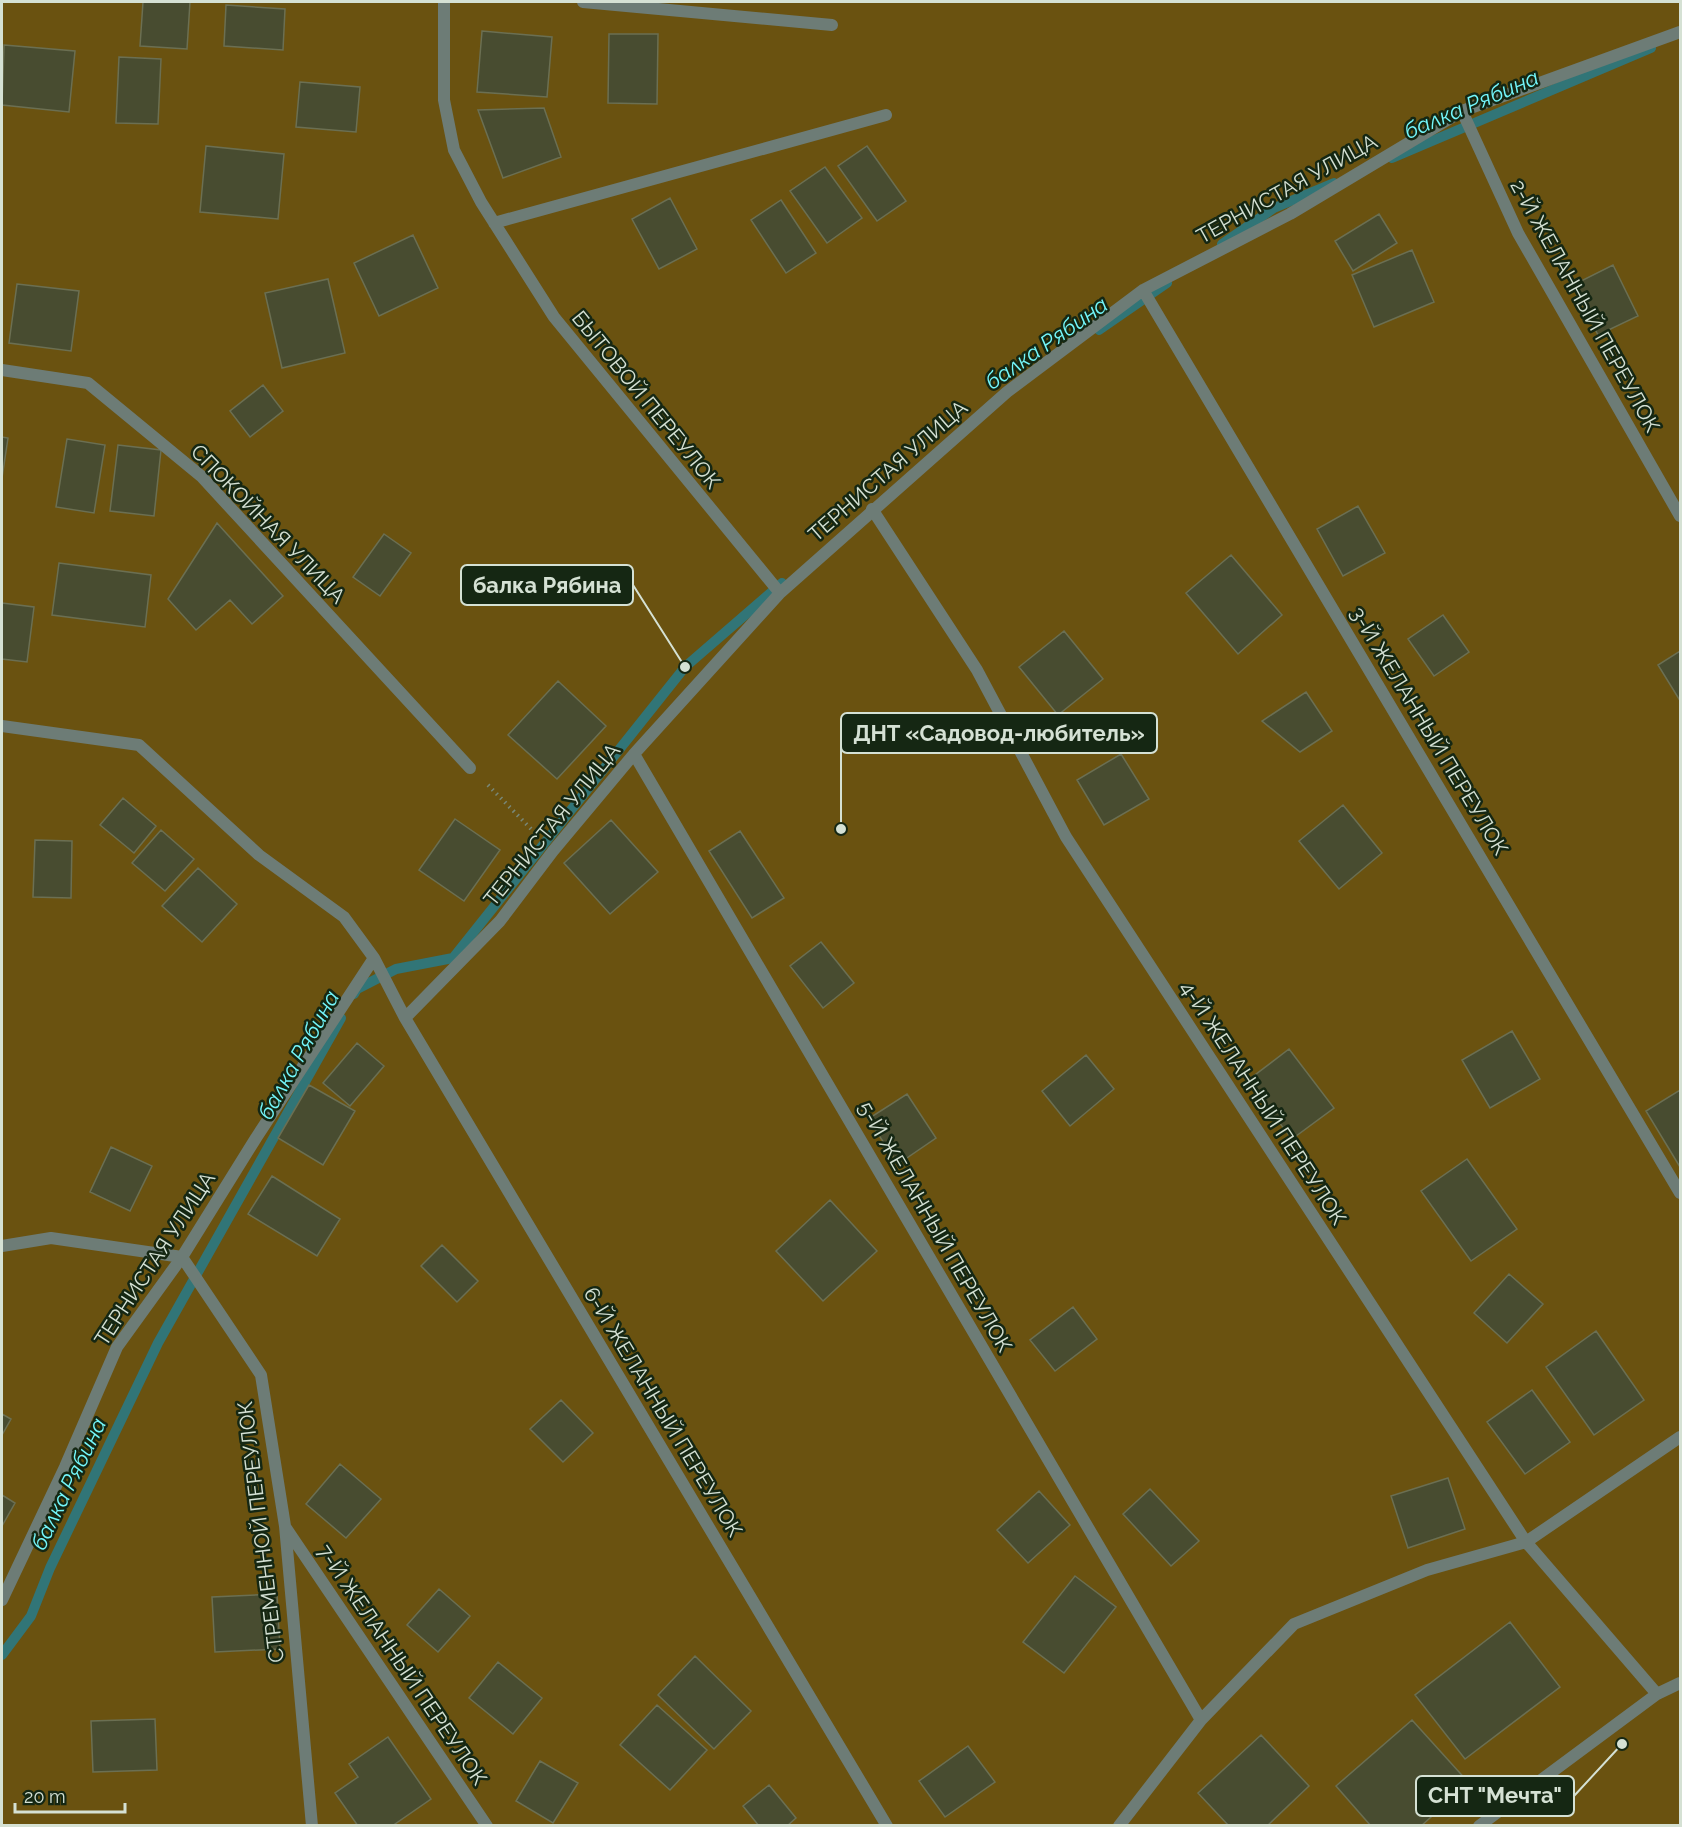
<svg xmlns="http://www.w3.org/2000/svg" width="1682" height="1827" viewBox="0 0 1682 1827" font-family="Raleway,sans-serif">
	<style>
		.green { fill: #6a5210 }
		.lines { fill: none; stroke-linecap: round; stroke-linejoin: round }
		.stream { stroke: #317577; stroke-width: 10 }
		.building { fill: #484c30; stroke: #6b6f52; stroke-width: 1.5 }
		.path { stroke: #788777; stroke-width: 4; stroke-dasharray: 1.5 4.5; stroke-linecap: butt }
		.minor { stroke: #6d7c76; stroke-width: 12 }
		.labels { text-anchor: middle; stroke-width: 5; stroke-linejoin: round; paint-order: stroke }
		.street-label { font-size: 21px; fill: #d5e1d4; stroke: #152713 }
		.water-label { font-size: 22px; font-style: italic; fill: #74f7fb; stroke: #152713 }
		.leader { fill: none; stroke: #d5e1d4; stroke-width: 2 }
		.callout-dot { fill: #d5e1d4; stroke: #152713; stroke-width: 2 }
		.callout { fill: #152713; stroke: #d5e1d4; stroke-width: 2 }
		.callout-label { font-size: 22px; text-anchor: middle; font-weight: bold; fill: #d5e1d4 }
	</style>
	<rect width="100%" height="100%" fill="#1f311d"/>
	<path class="green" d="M2,2h1678v1823l-1678,1z"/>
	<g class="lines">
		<path class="stream" d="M1392,158l259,-110
			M1222,244l52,-36 60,-25
			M1099,330l68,-47
			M354,994l3,-5 39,-20 57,-11 232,-291 97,-84
			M2,1655l29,-39 19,-48 108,-225 183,-325"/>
	</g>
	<path class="building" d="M143,2h47l-3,47 -47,-3z
		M226,5l59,4 -2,41 -59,-4z
		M482,31l70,6 -5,60 -70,-5z
		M609,34h49l-1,70 -49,-1z
		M4,45l71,6 -6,61 -67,-7z
		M119,57l42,2 -3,65 -42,-1z
		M300,82l60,5 -4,45 -60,-5z
		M544,108l17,49 -58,21 -25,-68z
		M206,146l78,8 -6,65 -78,-7z
		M867,146l39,55 -29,20 -39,-55z
		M825,167l37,51 -35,25 -37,-52z
		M670,198l27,51 -38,20 -27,-50z
		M781,200l35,53 -30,20 -35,-53z
		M1379,214l18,29 -44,28 -18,-30z
		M413,235l25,53 -59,28 -25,-53z
		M1412,250l22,52 -60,25 -22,-52z
		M1613,265l25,51 -40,19 -25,-50z
		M328,279l17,74 -63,15 -17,-75z
		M17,284l62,7 -8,60 -62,-8z
		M263,385l20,26 -33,26 -20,-26z
		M2,437l6,1 -6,40z
		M67,439l38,6 -11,68 -38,-6z
		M118,445l43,5 -7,66 -44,-5z
		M1358,506l27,47 -42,23 -26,-47z
		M217,523l66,73 -31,28 -22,-24 -34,30 -28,-31z
		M384,534l27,19 -31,43 -27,-19z
		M1231,555l51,60 -44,39 -52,-61z
		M59,563l92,12 -6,52 -93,-12z
		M2,603l32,4 -7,55 -25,-3z
		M1443,615l26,37 -35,24 -26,-37z
		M1064,631l39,48 -45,36 -39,-48z
		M1680,651v47l-1,1 -21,-34z
		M558,681l48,45 -49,53 -49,-44z
		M1306,692l26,39 -32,21 -38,-31z
		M1121,754l28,45 -45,26 -27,-45z
		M123,798l33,28 -22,27 -34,-28z
		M1343,805l39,48 -43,36 -40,-48z
		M455,819l45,31 -36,51 -45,-31z
		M611,820l47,52 -48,42 -46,-51z
		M161,830l33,29 -29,32 -33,-28z
		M740,831l44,67 -32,20 -43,-67z
		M35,840l37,1 -1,57 -38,-1z
		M198,868l39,36 -35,38 -40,-36z
		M821,942l33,41 -31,25 -33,-42z
		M1512,1031l28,48 -50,29 -28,-48z
		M357,1043l27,23 -34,40 -27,-23z
		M1289,1049l45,59 -42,31 -45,-58z
		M1086,1055l28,34 -44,37 -28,-35z
		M309,1085l46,26 -32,54 -45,-27z
		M1680,1090v77l-34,-56z
		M907,1094l29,44 -38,26 -30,-45z
		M111,1147l41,19 -22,45 -40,-19z
		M1467,1159l50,70 -46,32 -50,-70z
		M272,1176l68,43 -23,37 -69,-42z
		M830,1200l47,51 -54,50 -47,-50z
		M442,1245l36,36 -21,21 -36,-36z
		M1509,1274l34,30 -36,39 -33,-30z
		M1073,1307l24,32 -42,32 -25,-31z
		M1596,1331l48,69 -50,35 -48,-68z
		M1532,1390l38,52 -45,32 -38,-52z
		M561,1400l32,33 -30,29 -33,-33z
		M2,1414l9,5 -9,16z
		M340,1464l41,35 -35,39 -40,-34z
		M1448,1478l17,51 -57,19 -17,-52z
		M1150,1489l49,52 -28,25 -48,-52z
		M1039,1491l31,34 -42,38 -31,-33z
		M2,1495l13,8 -13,23z
		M1075,1576l41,31 -52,66 -41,-31z
		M439,1589l31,27 -32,36 -31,-27z
		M277,1594l3,55 -65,3 -3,-55z
		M1510,1622l50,65 -95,72 -50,-64z
		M695,1656l56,55 -37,38 -56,-54z
		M498,1662l44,36 -29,36 -44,-36z
		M657,1705l50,45 -37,40 -50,-45z
		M155,1719l2,51 -64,2 -2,-51z
		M1412,1720l57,63 -48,43h-50l-35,-40z
		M1261,1735l48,51 -42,40h-38l-31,-33z
		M388,1737l43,62 -39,27h-34l-23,-33 23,-16 -9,-13z
		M968,1746l27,36 -50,35 -26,-36z
		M540,1761l38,22 -25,40 -37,-22z
		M769,1785l27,33 -9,8h-28l-16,-20z"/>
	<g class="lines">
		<path class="path" d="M488,785l47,48"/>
		<path class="minor" d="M444,2v98l10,50 27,52 73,115 226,276
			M583,2l249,23
			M1462,111l56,122 162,283
			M494,223l392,-108
			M1143,290l537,903
			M2,370l86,13 113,93 269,292
			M872,509l105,161 89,167 460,705 131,152
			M2,726l137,19 120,110 85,62 30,41 31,60 482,808
			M634,754l567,966
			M405,1018l95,-97 53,-70 81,-97 146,-161 227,-201 136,-102 147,-76 172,-103 218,-79
			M2,1246l49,-8 131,19 79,118 24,151 27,300
			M286,1528l201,298
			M2,1600l63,-133 52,-120 65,-90 74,-119 118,-180
			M1119,1826l82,-106 93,-96 133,-54 99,-28 154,-105
			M1479,1826l178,-132 23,-11"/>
	</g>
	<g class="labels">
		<g class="street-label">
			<text transform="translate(1287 189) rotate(-29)" y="7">ТЕРНИСТАЯ УЛИЦА</text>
			<text transform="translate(1585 306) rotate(61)" y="7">2-Й ЖЕЛАННЫЙ ПЕРЕУЛОК</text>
			<text transform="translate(646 400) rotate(51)" y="7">БЫТОВОЙ ПЕРЕУЛОК</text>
			<text transform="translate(888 471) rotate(-41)" y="7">ТЕРНИСТАЯ УЛИЦА</text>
			<text transform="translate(268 524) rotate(46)" y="7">СПОКОЙНАЯ УЛИЦА</text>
			<text transform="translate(1429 731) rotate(59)" y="7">3-Й ЖЕЛАННЫЙ ПЕРЕУЛОК</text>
			<text transform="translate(552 825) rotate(-51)" y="7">ТЕРНИСТАЯ УЛИЦА</text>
			<text transform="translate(1263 1103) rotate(57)" y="7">4-Й ЖЕЛАННЫЙ ПЕРЕУЛОК</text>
			<text transform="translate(935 1227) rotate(60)" y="7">5-Й ЖЕЛАННЫЙ ПЕРЕУЛОК</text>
			<text transform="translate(155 1259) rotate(-57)" y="7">ТЕРНИСТАЯ УЛИЦА</text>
			<text transform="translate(663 1412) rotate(59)" y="7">6-Й ЖЕЛАННЫЙ ПЕРЕУЛОК</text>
			<text transform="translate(261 1532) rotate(-97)" y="7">СТРЕМЕННОЙ ПЕРЕУЛОК</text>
			<text transform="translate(402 1665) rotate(56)" y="7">7-Й ЖЕЛАННЫЙ ПЕРЕУЛОК</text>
		</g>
		<g class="water-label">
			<text transform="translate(1471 104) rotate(-23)" y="8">балка Рябина</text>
			<text transform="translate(1046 343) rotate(-35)" y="8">балка Рябина</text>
			<text transform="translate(298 1055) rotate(-61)" y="8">балка Рябина</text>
			<text transform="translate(68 1484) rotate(-64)" y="8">балка Рябина</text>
		</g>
	</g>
	<path class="leader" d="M685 667L633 585M841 829L841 733M1622 1744L1574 1796"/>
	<g class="callout-dot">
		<circle cx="685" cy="667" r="6"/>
		<circle cx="841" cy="829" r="6"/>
		<circle cx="1622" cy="1744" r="6"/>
	</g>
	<g class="callout">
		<rect x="461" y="565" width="172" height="40" rx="6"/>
		<rect x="841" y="713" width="316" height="40" rx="6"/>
		<rect x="1416" y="1776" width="158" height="40" rx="6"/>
	</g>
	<g class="callout-label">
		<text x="547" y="593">балка Рябина</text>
		<text x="999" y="741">ДНТ «Садовод-любитель»</text>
		<text x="1495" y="1803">СНТ "Мечта"</text>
	</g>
	<rect width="1682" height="1827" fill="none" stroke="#d5e1d4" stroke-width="6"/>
	<path d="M15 1803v9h110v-9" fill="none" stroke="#d5e1d4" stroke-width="3"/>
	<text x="24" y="1803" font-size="18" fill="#d5e1d4" stroke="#152713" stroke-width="4.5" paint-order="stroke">20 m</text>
</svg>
